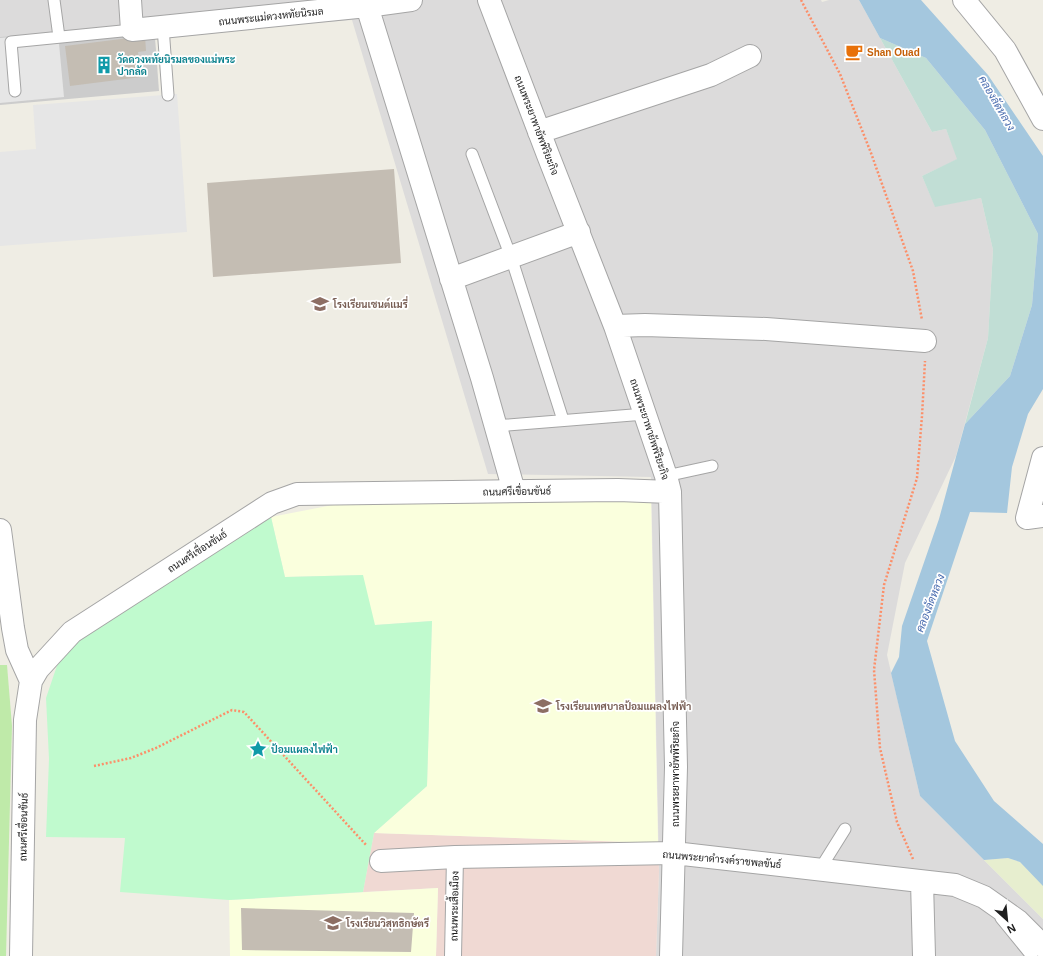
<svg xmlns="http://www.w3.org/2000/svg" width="1043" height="956" viewBox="0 0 1043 956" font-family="Arial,Sarabun,sans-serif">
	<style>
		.residential { fill: #dcdbdb }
		.commercial { fill: #f0d9d3 }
		.education { fill: #faffdd }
		.religious { fill: #ccc }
		.farmland { fill: #e7eecf }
		.grass { fill: #bfeaa9 }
		.wetland { fill: #c1ded5 }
		.park { fill: #c0face }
		.parking { fill: #e6e6e6 }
		.water { fill: #a4c7de }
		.building { fill: #c4bdb3 }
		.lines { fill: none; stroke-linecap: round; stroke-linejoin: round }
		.service-casing { stroke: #a5a5a5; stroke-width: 13 }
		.pedestrian-casing { stroke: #a5a5a5; stroke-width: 18 }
		.minor-casing { stroke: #a5a5a5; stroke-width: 24 }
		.path { stroke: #fc8f69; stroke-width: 2.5; stroke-dasharray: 2 2; stroke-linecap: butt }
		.service { stroke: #fff; stroke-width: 11 }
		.pedestrian { stroke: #fff; stroke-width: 16 }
		.minor { stroke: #fff; stroke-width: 22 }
		.labels { text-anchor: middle; stroke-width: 3.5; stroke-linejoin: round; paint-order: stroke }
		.street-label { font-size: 10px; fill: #1e1e1e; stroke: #fff }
		.food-label { font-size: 10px; font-weight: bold; fill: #c56008; stroke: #fff; text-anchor: start }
		.culture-label { font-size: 10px; font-weight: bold; fill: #0d838f; stroke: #fff; text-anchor: start }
		.education-label { font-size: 10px; font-weight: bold; fill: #785e54; stroke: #fff; text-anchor: start }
		.water-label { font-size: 11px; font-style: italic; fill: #496caf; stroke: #fff }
	</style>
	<rect width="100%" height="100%" fill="#efede4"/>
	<path class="residential" d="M0,0h821l1,2 7,-2h30l73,132 14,-3 12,30 -36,17 13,30 46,-8 12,52 -5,88 -32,118 -51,107 -18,92 33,141 123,123v37h-387l3,-85 -8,-394 -163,-3 -136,-454 -352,29z"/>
	<path class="commercial" d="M374,833l284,10 1,28 -3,85h-220l2,-68 -75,4z"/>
	<path class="education" d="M651,498l7,345 -284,-10 53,-47 5,-165 -58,4 -12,-50 -77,2 -14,-60 77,-15z
		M438,888l-2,68h-206l-1,-56z"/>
	<path class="religious" d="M154,24l5,67 -159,14v-68z"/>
	<path class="farmland" d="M1008,858l12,4 23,23v34l-59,-59z"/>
	<path class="grass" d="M0,665h7l5,61 -6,230h-6z"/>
	<path class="wetland" d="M880,38l46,20 59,72 53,104 -6,71 -22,71 -45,48 23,-86 5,-88 -12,-52 -46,9 -13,-31 35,-17 -11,-30 -14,3z"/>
	<path class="park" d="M271,517l14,60 78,-2 12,50 57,-4 -5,165 -53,47 -11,59 -134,8 -109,-8 5,-54 -79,-1 3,-78 -3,-61 17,-50 124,-84z"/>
	<path class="parking" d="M58,33l6,64 -64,6v-65z
		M177,94l10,138 -187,14v-94l36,-3 -3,-44z"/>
	<path class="water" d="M859,0h62l67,75 55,81v233l-15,25 -16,53 -5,46 -37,-1 -43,129 28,100 39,60 49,43v42l-23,-24 -12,-4 -24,2 -64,-64 -29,-123 8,-16 3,-31 37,-107 26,-95 45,-48 22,-71 6,-71 -53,-104 -59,-72 -46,-20z"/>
	<path class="building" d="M145,36l1,15 -8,1 3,25 -71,9 -5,-40z
		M394,169l7,94 -188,14 -6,-94z
		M241,908l173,5 -3,39 -169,-2z"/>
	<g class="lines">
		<g class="service-casing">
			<path id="service" d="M54,0l5,37
				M163,27l5,68
				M15,91l-4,-49 121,-12
				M472,154l39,103 52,163
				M496,426l149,-12
				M666,476l46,-10
				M820,869l25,-40
				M1001,918l31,38"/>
		</g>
		<g class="pedestrian-casing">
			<path id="pedestrian" d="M453,956l2,-99"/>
		</g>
		<g class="minor-casing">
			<path id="minor" d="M130,0l2,30 235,-24 44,-6
				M489,0l59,155 67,171 51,150 4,16 6,275 -5,189
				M964,0l41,50 38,69
				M367,6l115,372 32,113
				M539,132l172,-57 39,-19
				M451,279l128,-47
				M615,326l30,-1 121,4 159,12
				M1043,458l-16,60 16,-2
				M0,530l13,98 4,22 14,31
				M381,861l74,-4 219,-4 281,32 29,12 34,24 25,25
				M922,882l2,74
				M21,956l4,-236 6,-39 7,-12 34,-37 200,-129 25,-9 321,-4 52,2"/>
		</g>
		<path class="path" d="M801,0l39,74 31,79 42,118 9,49
			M94,766l37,-8 25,-10 76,-38 12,2 123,134
			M913,859l-16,-37 -17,-74 -6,-78 10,-85 33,-107 5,-62 3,-55"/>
		<use href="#service" class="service"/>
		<use href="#pedestrian" class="pedestrian"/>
		<use href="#minor" class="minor"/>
	</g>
	<defs>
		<g id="cafe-bare" transform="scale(1.38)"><path d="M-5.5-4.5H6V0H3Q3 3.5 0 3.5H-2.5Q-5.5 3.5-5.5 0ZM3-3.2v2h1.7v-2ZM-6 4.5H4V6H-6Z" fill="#e8710a" stroke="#fff" stroke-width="2.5" paint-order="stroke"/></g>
		<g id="building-bare" transform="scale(1.38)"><path d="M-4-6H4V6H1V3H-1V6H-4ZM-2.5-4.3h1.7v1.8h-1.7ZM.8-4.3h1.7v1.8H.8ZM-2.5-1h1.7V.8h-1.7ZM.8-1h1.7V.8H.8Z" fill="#0f9aa8" stroke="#fff" stroke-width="2.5" paint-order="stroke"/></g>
		<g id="school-bare" transform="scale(1.38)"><path d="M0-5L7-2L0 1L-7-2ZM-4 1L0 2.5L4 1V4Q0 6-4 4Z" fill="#8d6e63" stroke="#fff" stroke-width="2.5" paint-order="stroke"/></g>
		<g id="sight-bare" transform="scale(1.38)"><path d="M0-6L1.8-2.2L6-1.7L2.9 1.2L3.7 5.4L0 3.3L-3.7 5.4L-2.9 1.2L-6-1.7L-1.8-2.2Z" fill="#0f9aa8" stroke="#fff" stroke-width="2.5" paint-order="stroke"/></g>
	</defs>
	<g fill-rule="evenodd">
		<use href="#cafe-bare" x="854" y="52"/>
		<use href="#building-bare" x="104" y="65"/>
		<use href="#school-bare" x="320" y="304"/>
		<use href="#school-bare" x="543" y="706"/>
		<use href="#sight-bare" x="258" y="749"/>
		<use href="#school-bare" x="333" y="923"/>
	</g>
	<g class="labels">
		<g class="street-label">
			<text transform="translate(271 16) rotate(-6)" y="4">ถนนพระแม่ดวงหทัยนิรมล</text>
			<text transform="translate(537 125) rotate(69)" y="4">ถนนพระยาพายัพพิริยะกิจ</text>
			<text transform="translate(650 429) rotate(72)" y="4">ถนนพระยาพายัพพิริยะกิจ</text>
			<text transform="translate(517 491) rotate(-1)" y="4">ถนนศรีเขื่อนขันธ์</text>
			<text transform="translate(197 551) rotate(-33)" y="4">ถนนศรีเขื่อนขันธ์</text>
			<text transform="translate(675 774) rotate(-90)" y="4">ถนนพระยาพายัพพิริยะกิจ</text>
			<text transform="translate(23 827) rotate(-89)" y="4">ถนนศรีเขื่อนขันธ์</text>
			<text transform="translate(722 859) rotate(5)" y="4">ถนนพระยาดำรงค์ราชพลขันธ์</text>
			<text transform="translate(454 906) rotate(-89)" y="4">ถนนพระเสื้อเมือง</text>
		</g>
		<g class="food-label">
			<text x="867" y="56">Shan Ouad</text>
		</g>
		<g class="culture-label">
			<text x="117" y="63">วัดดวงหทัยนิรมลของแม่พระ<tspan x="117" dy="12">ปากลัด</tspan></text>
			<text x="271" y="753">ป้อมแผลงไฟฟ้า</text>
		</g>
		<g class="education-label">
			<text x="333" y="308">โรงเรียนเซนต์แมรี่</text>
			<text x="556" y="710">โรงเรียนเทศบาลป้อมแผลงไฟฟ้า</text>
			<text x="346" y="927">โรงเรียนวิสุทธิกษัตรี</text>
		</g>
		<g class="water-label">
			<text transform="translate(997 103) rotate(60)" y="4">คลองลัดหลวง</text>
			<text transform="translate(930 603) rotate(-69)" y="4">คลองลัดหลวง</text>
		</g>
	</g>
	<g transform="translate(1007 920) rotate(153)" stroke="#ffffff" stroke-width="3" paint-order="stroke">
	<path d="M0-3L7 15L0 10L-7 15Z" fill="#1e1e1e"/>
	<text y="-6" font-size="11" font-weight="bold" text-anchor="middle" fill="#1e1e1e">N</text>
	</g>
</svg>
